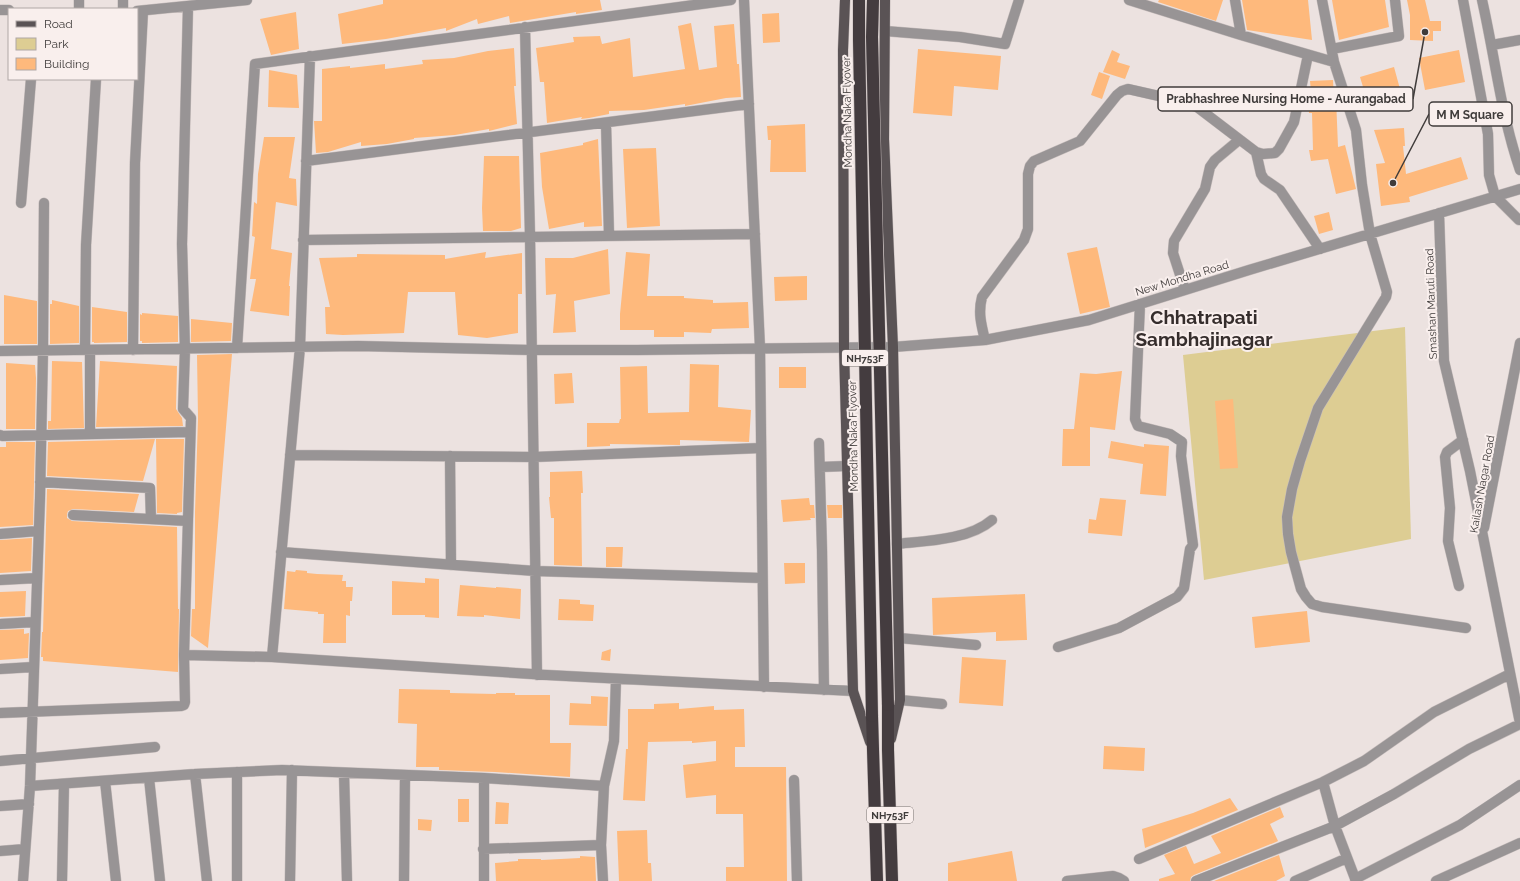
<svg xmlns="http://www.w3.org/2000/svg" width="1520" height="881" viewBox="0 0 1520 881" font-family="Raleway,sans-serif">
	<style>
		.green { fill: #ddcd93 }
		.building { fill: #feb97c }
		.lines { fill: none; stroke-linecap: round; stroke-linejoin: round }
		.minor-casing { stroke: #c6bdbc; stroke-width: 11 }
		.major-casing { stroke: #c6bdbc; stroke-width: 11 }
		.highway-casing { stroke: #c6bdbc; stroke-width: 13 }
		.minor { stroke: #989495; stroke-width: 10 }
		.major { stroke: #5a5355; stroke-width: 10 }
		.highway { stroke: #443c3f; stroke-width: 12 }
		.highway-bridge-casing { stroke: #c6bdbc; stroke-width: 13; stroke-linecap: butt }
		.highway-bridge { stroke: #443c3f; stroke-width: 12 }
		.labels { text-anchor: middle; stroke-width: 4; stroke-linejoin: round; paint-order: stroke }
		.shield { fill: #f9efed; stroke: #787270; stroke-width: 1 }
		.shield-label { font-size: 10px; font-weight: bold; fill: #403c3b }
		.street-label { font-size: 11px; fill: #403c3b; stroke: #f9efed }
		.town-label { font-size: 19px; font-weight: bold; fill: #352d2c; stroke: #f9efed }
		.leader { fill: none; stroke: #403c3b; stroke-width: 1.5 }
		.callout-dot { fill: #403c3b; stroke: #f9efed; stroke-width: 1.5 }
		.callout { fill: #f9efed; stroke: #403c3b; stroke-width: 1.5 }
		.callout-label { font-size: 12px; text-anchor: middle; font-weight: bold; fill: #403c3b }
	</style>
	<rect width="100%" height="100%" fill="#ece2e0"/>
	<path class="green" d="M1405,327l6,212 -207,41 -21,-225z"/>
	<path class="building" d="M383,0h217l2,10 -26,4v-2l-66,11 -1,-7 -31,8 -1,-5 -31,12v-3l-60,11 -44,5 -4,-30 45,-10z
		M1159,0h64l-7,21 -58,-19z
		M1242,0h66l4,40 -65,-10z
		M1332,0h53l4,27 -50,13z
		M1407,0h18l5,21h11v10h-8v10l-23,-1v-25z
		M296,12l3,37 -28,6 -11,-36z
		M779,13l1,29 -17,1 -1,-29z
		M691,23l8,47 18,-3 -3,-41 20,-2 3,40h2l2,33 -15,1 -41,8v-2l-41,6 -35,1v3l-20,4 -8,1 1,-2 -35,6 -3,-41h-4l-4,-34 38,-6 -1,-5 27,-1 2,8 28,-6 3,39 52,-8 -7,-43z
		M514,48l2,38h-2l3,38 -28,7v-2l-34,6 -41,3v1l-27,5 -26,2v-4l-33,10 -12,1 -2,-32h8v-52l28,-3v2l35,-4v5l38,-5 -1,-4 32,-2 34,-7z
		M918,49l83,7 -3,34 -44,-4 -2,30 -39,-3z
		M1112,50l8,4 -3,8 13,4 -5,13 -22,-7z
		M1459,50l6,32 -40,8 -6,-32z
		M1394,67l9,33 -33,10 -10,-33z
		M269,70l28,5 2,33 -31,-1z
		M1099,72l11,4 -8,23 -11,-4z
		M1333,80l1,18h2l2,49 7,-2 11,44 -20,5 -8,-35 -17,2 -2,-11h4l-1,-37h-3l-1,-13h4l-2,-19z
		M805,124l1,48h-36l1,-32h-3l-1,-14z
		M1404,128l1,18h-2l3,28 55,-17 7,22 -59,18 1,5 -29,4 -5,-42 9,-1 -11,-33z
		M264,137h31l-6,41 7,1 1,27 -21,-4 -5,47 21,4 -3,33h1l-1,30 -39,-5 6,-32h-6l5,-42 -3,-1 2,-34 3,2 1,-30z
		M598,139l4,87 -18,1v-5l-35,7 -7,-42 -2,-34 43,-8v-2z
		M656,148l4,78 -33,2 -4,-79z
		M484,156h35l2,72 -10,3h-28l-1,-23z
		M1329,212l4,18 -14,4 -5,-18z
		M1097,247l13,60 -30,7 -13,-61z
		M608,249l2,45 -36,7 2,31 -23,1 3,-39 -10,1 -1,-37h28z
		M486,252l-1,6 37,-5v41h-4v39l-31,5 -29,-3 -3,-43h-47l-4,41 -61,2 -17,-1 -1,-27h5l-11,-49 38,-1v-3l88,1v4z
		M626,252l24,2 -3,42h37v2l29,2v3l35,-1 1,26 -37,1 -1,4 -27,-1v5h-30v-7h-34v-16z
		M807,276v24l-32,1 -1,-24z
		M4,295l33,6v43h-33z
		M52,300l27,6v37l-29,1v-40h2z
		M92,307l35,5v30l-33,1v-1h-2z
		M142,313l36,3v26l-36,1v-2h-2v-27l2,1z
		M191,319l41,4 -1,18 -40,1z
		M232,354l-24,294 -17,-12 1,-27h3v-97l3,-94 -1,-63z
		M52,361l30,1 2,66 -36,1v-8h3z
		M100,361l77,5 -1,43 6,9 1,8 -87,1z
		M6,363l29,2 1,13 -1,51h-29z
		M690,364l29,1 -1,42 33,3 -2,32 -69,-2v5l-70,-1v2l-23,1v-24h32l1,-4h1l-1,-52 27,-1 1,47 41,-1z
		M779,367h27v21h-27z
		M1122,371l-7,59 -25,-3v39h-28l1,-37h11l6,-56 16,1z
		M572,373l2,30 -19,1 -1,-30z
		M1233,399l5,69 -18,1 -5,-68z
		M155,439l-12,42 -96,-5 1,-34z
		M156,439h28l-2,73 -5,1v1l-20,-1z
		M1111,441l33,6v-3l25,2 -3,50 -26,-2 3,-30 -35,-6z
		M6,442h29l-2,83 -33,2v-80h6z
		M582,471l1,22h-2l1,73 -28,-1v-47h-3l-2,-21h1v-25z
		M47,489l92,5 -5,18 -61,-3 -5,2 -1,3v4l5,3 105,6 1,82h1l-1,63 -135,-11v-4h-2l1,-25h1z
		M809,498l1,7h4l1,13h-5l1,2 -28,2 -2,-22z
		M1100,498l26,2 -4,36 -34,-3 1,-14 7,1z
		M827,505h15v13h-14z
		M32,538l-1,33 -31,2v-33z
		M606,547h17l-1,20h-16z
		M784,563h21v20l-20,1z
		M296,570l11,1v2l10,1 26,1 -1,6h4v6h7l-1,14h-2v15l-4,-1v28h-23l1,-29h-6v-2l-34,-3 3,-38 8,1z
		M425,578l14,1v39l-14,-1v-2h-33v-34l33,2z
		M460,585l36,3v-1l25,2 -1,30 -36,-4v2l-27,-1z
		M26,591l-1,25 -25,1v-25z
		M1025,594l2,46 -31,1v-9l-63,3 -1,-37z
		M559,599l21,1v4l14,1 -1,16 -35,-1z
		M1307,611l3,31 -55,6 -3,-31z
		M24,629v5l5,-1 -1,25 -28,2v-30z
		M611,649l-1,12 -9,-1 1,-8z
		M962,657l44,3 -3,46 -44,-3z
		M399,689l51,1v3l46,1v-1h19v2h35v48h21l-1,34 -75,-5 -56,-2v-3h-23l1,-43 -19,-1z
		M591,696l17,1 -1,29 -38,-1 1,-22 21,1z
		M679,703v6l35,-3v4l30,-1 1,38h-10v20h51l1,114h-61v-14h18l-1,-53h-27v-19l-30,3 -3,-33 33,-4v-20l-24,2v-2l-44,1 -3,59 -22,-1 3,-51h2v-40h26v-5z
		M1104,746l41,2 -1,23 -41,-2z
		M1230,798l8,12 -93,38 -3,-19 51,-16z
		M458,799h11v23h-11z
		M496,802l13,1 -1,21h-13z
		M1280,807l4,10 -14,7 8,17 -2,1 -82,33 -3,2 -1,4h-31v-2l16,-5 -11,-19 22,-9 8,18 27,-11 -10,-17z
		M418,819l14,1 -1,11 -13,-1z
		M647,830l1,33h3l1,18h-33l-2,-50z
		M1012,851l5,30h-69v-18z
		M1279,855l6,21 -9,5h-62z
		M580,856l15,1 1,24h-100l-1,-18 23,-2v-2h23v1l39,-2z"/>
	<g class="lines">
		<g class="minor-casing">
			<path id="minor" d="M123,0v9
				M744,0l16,348 4,339
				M1129,0l112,35 93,27
				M1235,0l6,35
				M1322,0l12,62 22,68 6,55 8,49 17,58 -1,5 -68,111 -18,53 -8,28 -5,28 1,17 3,18 10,37 5,8 6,7 10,3 144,21
				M1463,0l25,134 1,41 6,21 24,24
				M1482,0c13,57 19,115 38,170
				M79,9v-9
				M0,10h9
				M137,11l110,-11
				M525,27l5,209 7,439
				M885,31l75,6 45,7 14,-44
				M1492,45l28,-5
				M1332,49l67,-13 -4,-36
				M606,123l3,112
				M1256,152l5,22 3,5 16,11 40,59
				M306,161l443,-57
				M21,203l10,-124
				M1439,213l5,148 26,110 50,252
				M303,240l452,-6
				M1185,290l-12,-37 1,-12 31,-52 5,-22 5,-7 24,-20
				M985,340c-4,-16 -7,-28 -3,-43l42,-57 4,-11v-55l2,-8 4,-5 46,-20 37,-46 5,-4 6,-2 53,12 16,6 59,45 7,2 12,-1 4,-4 15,-27 14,-67
				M237,348l18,-284 476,-64
				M85,350l1,-105 10,-166
				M133,350l2,-187 8,-152
				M0,351l358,-5 174,4h105l256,-3 92,-7 104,-20 160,-50 271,-81
				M90,434v-84
				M0,435l2,1 188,-4
				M819,443l3,107 2,140
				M290,455l244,2 227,-9
				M450,456l1,109
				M820,467l27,-1
				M40,482l110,6 1,31
				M73,515l115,6
				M1484,528l36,-185
				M0,534l38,-3
				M897,544c29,-3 72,-4 95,-24
				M281,552l254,19 227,7
				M0,580l37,-2
				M1459,586l-11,-45 2,-33 -5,-51 2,-5 16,-12
				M0,624l35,-2
				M899,638l77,7
				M1058,647l61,-19 58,-31 7,-9 6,-39 3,-4 -12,-89 1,-14 -12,-8 -32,-8 -3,-7 5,-115
				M184,655l88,2 275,18 306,16
				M272,657l28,-310 10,-291
				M0,669l33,-2
				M900,700l42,4
				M0,713l181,-7 3,-1 1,-3 -1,-47 7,-237 -8,-9 2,-60 -3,-105 6,-237
				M0,761l155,-14
				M237,772v109
				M344,773l3,108
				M195,774l12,107
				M149,778l11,103
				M794,780l3,101
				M105,781l11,100
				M1323,782l41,-21 70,-49 76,-38
				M30,786l165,-12 87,-4 202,8 120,8
				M0,806l29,-2
				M483,849l118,-4
				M0,851l25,-2
				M1139,859l184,-77 12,44 21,55
				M1355,879l105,-54 60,-40
				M23,881l7,-95 10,-288 3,-147 1,-148
				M62,881l2,-97
				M290,881l2,-111
				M404,881l1,-106
				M484,881v-103
				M603,881l-2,-36 3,-59 10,-45 2,-62
				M1067,881l46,-5 6,2 5,3
				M1196,881l139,-55 59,-32 75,-45 51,-25
				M1295,881l52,-23
				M1436,881l84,-38"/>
		</g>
		<g class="major-casing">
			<path id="major" d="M845,0l-2,50 1,298 9,343 17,51
				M885,0l-1,139 9,208 7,353 -9,39"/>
		</g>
		<g class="highway-casing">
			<path id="highway" d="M888,705v45l4,131
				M872,716l5,165"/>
		</g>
		<use href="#minor" class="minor"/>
		<use href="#major" class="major"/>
		<use href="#highway" class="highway"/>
		<g class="highway-bridge-casing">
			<path id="highway-bridge" d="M859,0v40l13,676
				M873,0l-1,37 16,668"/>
		</g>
		<use href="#highway-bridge" class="highway-bridge"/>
	</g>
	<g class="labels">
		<g class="shield">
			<rect x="842" y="350" width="46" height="16" rx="3"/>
			<rect x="867" y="807" width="46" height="16" rx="3"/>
		</g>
		<g class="shield-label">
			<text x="865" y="362">NH753F</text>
			<text x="890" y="819">NH753F</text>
		</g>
		<g class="street-label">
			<text transform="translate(847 112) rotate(-91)" y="4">Mondha Naka Flyover</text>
			<text transform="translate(1182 278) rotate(-17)" y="4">New Mondha Road</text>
			<text transform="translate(1431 304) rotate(-92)" y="4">Smashan Maruti Road</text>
			<text transform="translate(853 436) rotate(-91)" y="4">Mondha Naka Flyover</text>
			<text transform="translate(1482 484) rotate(-80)" y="4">Kailash Nagar Road</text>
		</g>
		<g class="town-label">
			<text x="1204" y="324">Chhatrapati<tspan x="1204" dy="22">Sambhajinagar</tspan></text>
		</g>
	</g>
	<path class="leader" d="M1425 32L1413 99M1393 183L1429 114"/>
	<g class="callout-dot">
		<circle cx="1425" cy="32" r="4"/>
		<circle cx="1393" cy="183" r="4"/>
	</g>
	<g class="callout">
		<rect x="1158" y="87" width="255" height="24" rx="4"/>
		<rect x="1429" y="102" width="83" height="24" rx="4"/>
	</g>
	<g class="callout-label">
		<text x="1286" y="103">Prabhashree Nursing Home - Aurangabad</text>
		<text x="1470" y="119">M M Square</text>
	</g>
	<rect x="8" y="8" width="130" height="72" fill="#f9efed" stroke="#afa7a6"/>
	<rect x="16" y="21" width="20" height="6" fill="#5a5355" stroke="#afa7a6"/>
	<text x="44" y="28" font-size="12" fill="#403c3b">Road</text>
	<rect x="16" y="38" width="20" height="12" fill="#ddcd93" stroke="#afa7a6"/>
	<text x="44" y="48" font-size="12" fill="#403c3b">Park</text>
	<rect x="16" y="58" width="20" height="12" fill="#feb97c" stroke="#afa7a6"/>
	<text x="44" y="68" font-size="12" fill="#403c3b">Building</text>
</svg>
